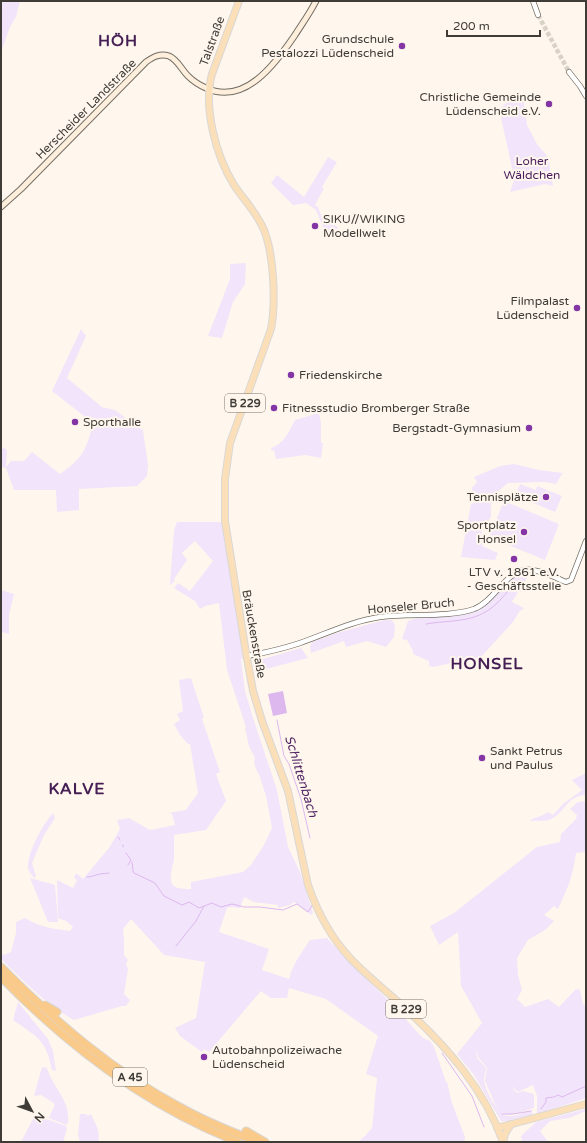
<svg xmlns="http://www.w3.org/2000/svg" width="587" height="1143" viewBox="0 0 587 1143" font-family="'Varela Round',sans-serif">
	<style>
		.green { fill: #f2e4fa }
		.water { fill: #ddb8ef }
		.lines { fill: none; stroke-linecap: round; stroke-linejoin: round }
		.stream { stroke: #ddb8ef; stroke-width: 1 }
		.tertiary-tunnel { stroke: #d9d2c9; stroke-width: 4.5; stroke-dasharray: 4.5 2; stroke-linecap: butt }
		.tertiary-casing { stroke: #746e65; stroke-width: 6 }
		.secondary-casing { stroke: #746e65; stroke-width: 7 }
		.primary-casing { stroke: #d9d8d7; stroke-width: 8 }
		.motorway-casing { stroke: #d9d8d7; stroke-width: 9 }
		.tertiary { stroke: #fff; stroke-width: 4.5 }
		.secondary { stroke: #fdefdc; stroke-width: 5 }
		.primary { stroke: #fbdfb9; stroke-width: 6 }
		.motorway { stroke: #f9ca8a; stroke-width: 7 }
		.poi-dot { fill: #8435a5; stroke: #fff7ed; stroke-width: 1.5 }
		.labels { text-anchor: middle; stroke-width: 4; stroke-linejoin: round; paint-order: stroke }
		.shield { fill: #fff7ed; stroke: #79746e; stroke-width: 1 }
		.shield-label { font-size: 11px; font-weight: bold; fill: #3f3c38 }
		.poi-label { font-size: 12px; fill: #3f3c38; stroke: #fff7ed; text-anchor: end }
		.street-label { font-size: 12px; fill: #3f3c38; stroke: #fff7ed }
		.park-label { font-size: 12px; fill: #481b5b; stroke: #fff7ed }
		.water-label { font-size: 13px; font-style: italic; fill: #542767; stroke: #fff7ed }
		.district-label { font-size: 16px; font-weight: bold; letter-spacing: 1px; fill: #441e54; stroke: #fff7ed }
	</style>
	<rect width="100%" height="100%" fill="#fff7ed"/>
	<path class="green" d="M1,1h19l-4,16 -6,10 -9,25z
		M518,94h6v11l3,20 10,19 11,13 5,29 -8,-2 -35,8 4,-12 -1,-8 -14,-63z
		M328,157l9,5 -15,25 2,1 -9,17 3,2 4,11 3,1 2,4 11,4 -1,2 3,4 -3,2h-11l-10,-25 -10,-7 -13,2 -22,-22 6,-8 27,22z
		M246,263l-1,21 -12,18 -11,36 -14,-2 22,-57v-15z
		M81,329l5,7 -19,42 35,29 13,3 21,16 7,4 5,35 -1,11 -10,10 -58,3v21l-22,2 -1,-22h-42l-8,-22 -5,-1v-18l3,-1 3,2 -1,17 5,-6h13l8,-9 28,22c22,-15 27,-25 33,-51l-41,-32z
		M319,413l2,10v20h2l-2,15 -16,-3 -29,4 -2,-9 -2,1 -1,-3c14,-5 17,-15 24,-28z
		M514,464l25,6 24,3 -1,1 -6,10 -11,-2 -37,1 -13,11 -4,5v18l-9,13 -1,10 2,2 -1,4 16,7 -3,7 -34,-3 10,-53 3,-1 -2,-15 5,-6 -3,-5 26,-11z
		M520,484l16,6 1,-4 25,10 -7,16 -24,-10 1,-4 -15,-6z
		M504,501l55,23 -14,36 -56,-23z
		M177,522h42l3,1 21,136h-2l4,32 8,27 24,72 11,57 12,25 13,41 -2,2 -17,-13 -4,3 -12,3v-3l-24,-3 -10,-5 -4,11 -10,-1 -3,1 -8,24 50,17 -7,21 27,9c3,-14 13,-27 21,-39l17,-2 19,21 43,42 6,8 1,-1 22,25 5,5 7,3 4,6 12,35h1l5,21 13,34 -1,5h-106l8,-7 6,-7 5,-50 -11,-4 12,-38 -52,-37 -37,-11 -2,10h-16l-10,-7 -52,61 -5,-3 -2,3 -22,-16 -5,-8 21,-10 9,-56 -41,-7 -33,-36 -8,10 1,11v15l4,5 -2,4 2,5 -4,25 6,6 -4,6h-4l-48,14c-28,-15 -50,-39 -73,-61v-6l3,2 7,-3 5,-19v-11l9,-4c14,9 30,11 45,13l3,-4 -7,-6 -8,-3 -1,-38 16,8 4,-8 -3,-2 2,-5 7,6 26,-31 11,-19 -3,-9 12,-2 21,12 25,-5 -3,-11 -3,-1 17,-3 12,-17 -8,-49h-2l-8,-9 -6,-11 6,-4 -3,-6 6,-3 -4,-31 12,-2 13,40 -2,1 18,53 -4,2 10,27 -20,29 -32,5v26c-2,4 -2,9 -3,13 -2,15 8,15 20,15v-7l52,-10 8,-7 13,-20 8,-17 -6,-32 -7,-22c-3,-4 -6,-11 -4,-16l-6,-12 -4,-18 1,-1 -19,-57 -8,-67 -14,3 -5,3 -5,-8 -21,-13 4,-5 12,8 23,-30 -18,-20 -13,12 5,7 -13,19 1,1 -4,5 -1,-2 4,-53z
		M525,572h4l-8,20h-3l-6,10 12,6 -5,4 -6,10 -32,35 -48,10 -4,-1v-5l-16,-7v-3l-6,-11 -5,-1 6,-18c21,-9 45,-1 66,-10 21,-8 30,-32 51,-39z
		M1,590l13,4 -5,21v19l-8,-2z
		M385,620h7l3,5 -1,12 -8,10 -19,-6 -21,6 -2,-6 -33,12 -1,-7 2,-4 28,-10z
		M301,648l7,10 -53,14 -2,-8 3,-3z
		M586,773v22c-20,1 -20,17 -35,24 -7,3 -14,1 -22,2 5,-4 13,-4 19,-9l5,3 10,-11 19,-14 -10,-10z
		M586,801v51l-10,1c-3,23 -8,35 -18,56l-4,-3 -10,9 10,6 -9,9 -17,10 -11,18 1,17 4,15 -5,9 8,8 23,-8 11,8 17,-18 4,1 3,14 3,2v92l-49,16v-18l-4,-11 -15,7 -9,-8 -6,-9 6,9 8,9 6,-2 11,3v14l-19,6 -7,1 -8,-3 -5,-8 -10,-23 2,-13 -9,-11 -2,-9 1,10 9,10c0,4 -2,8 -2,12 1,10 13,33 23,36 8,1 18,-4 25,-6v5l-25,6h-6l-27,-46 -17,-21 25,-31 -21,-37 -3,-54 -19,13 -9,-19 24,-13 83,-66 23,-5 1,-8 15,-15 1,-4 -7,-6 8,-7z
		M53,813l2,5 -11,17 -12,28 4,13 -2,2c-3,-4 -7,-8 -6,-14 2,-16 15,-40 25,-51z
		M30,878l25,7 3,37h-10z
		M18,1002l30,37 5,12 3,20 -4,-1c-6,-31 -15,-33 -39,-50z
		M42,1067l5,1c6,20 24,33 21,55l-2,2 -17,-7 6,-14 -14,-9 -7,1z
		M586,1109v2l-17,7 -19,3 -10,10 8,11h-28l2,-2 -1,-4 15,-14z
		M80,1114h6l2,2 3,-2c4,9 10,18 7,28h-18l-2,-7z
		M35,1115l31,11 1,3 -4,13h-42z"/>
	<path class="water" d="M283,691l4,22 -14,3 -5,-22z"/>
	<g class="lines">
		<path class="stream" d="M426,624c22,-4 45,-1 64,-15 7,-5 13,-12 18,-18
			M277,720l7,36 5,8 12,35 9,39
			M118,837l2,3
			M123,845v2
			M126,853l5,7 -3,5
			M132,862l1,9 1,2 21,10 9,13 18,9 7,-3 10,6 13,-5 9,4 11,-3 12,3h16l23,3 14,-6 11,8 5,-8
			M87,877c5,0 8,-2 13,-3 3,-1 6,0 9,-1
			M176,946l20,-25 8,-15
			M442,1053l30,43 12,31
			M541,1109l5,-7v-4l8,-1 4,-2 4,2 24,-11
			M502,1114h11l18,-3"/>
		<path class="tertiary-tunnel" d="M538,15l31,57"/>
		<g class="tertiary-casing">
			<path id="tertiary" d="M533,1l5,14
				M569,72l11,14 6,10
				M247,656c17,-3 35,-7 53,-13 26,-9 52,-22 80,-26 29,-4 67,1 94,-8 19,-7 30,-34 49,-39 12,-3 33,8 43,12l5,-2 15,-39"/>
		</g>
		<g class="secondary-casing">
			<path id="secondary" d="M1,207l20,-18 125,-127c7,-5 14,-9 23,-6 9,4 12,13 19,20 5,5 11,9 18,12 39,18 70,-25 89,-53 7,-11 15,-22 21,-34"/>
		</g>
		<g class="primary-casing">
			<path id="primary" d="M239,1l-27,73c-9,34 4,82 22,111 10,15 23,28 30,45 10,25 12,73 7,99l-41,114 -5,36v42l21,132 7,38 9,30 26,70 20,94c9,26 24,54 43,74 17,18 38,34 56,51 40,37 78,80 96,132
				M497,1128l89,-24
				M503,1142l2,-8 6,-10"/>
		</g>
		<g class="motorway-casing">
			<path id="motorway" d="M1,967c54,54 111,104 179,140 25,14 52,25 78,35
				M1,977c67,69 147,130 237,165
				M45,1005l12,7
				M246,1131l19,11"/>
		</g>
		<use href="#tertiary" class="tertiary"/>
		<use href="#secondary" class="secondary"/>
		<use href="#primary" class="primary"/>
		<use href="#motorway" class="motorway"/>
	</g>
	<g class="poi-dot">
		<circle cx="402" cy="46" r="4"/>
		<circle cx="549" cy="104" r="4"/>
		<circle cx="315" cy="226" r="4"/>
		<circle cx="577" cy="308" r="4"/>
		<circle cx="291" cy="375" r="4"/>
		<circle cx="274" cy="408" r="4"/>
		<circle cx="75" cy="422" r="4"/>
		<circle cx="529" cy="428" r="4"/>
		<circle cx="546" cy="497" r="4"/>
		<circle cx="524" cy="532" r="4"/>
		<circle cx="514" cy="559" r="4"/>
		<circle cx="482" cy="758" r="4"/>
		<circle cx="204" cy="1057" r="4"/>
	</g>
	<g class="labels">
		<g class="shield">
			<rect x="225" y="394" width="40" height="18" rx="3"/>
			<rect x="386" y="1000" width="40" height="18" rx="3"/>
			<rect x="113" y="1068" width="34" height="18" rx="3"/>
		</g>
		<g class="shield-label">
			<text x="245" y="407">B 229</text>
			<text x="406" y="1013">B 229</text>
			<text x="130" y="1081">A 45</text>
		</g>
		<g class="poi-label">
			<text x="394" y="43">Grundschule<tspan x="394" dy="14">Pestalozzi Lüdenscheid</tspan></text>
			<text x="541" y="101">Christliche Gemeinde<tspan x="541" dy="14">Lüdenscheid e.V.</tspan></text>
			<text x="323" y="223" text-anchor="start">SIKU//WIKING<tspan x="323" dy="14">Modellwelt</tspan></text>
			<text x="569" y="305">Filmpalast<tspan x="569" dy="14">Lüdenscheid</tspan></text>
			<text x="299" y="379" text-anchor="start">Friedenskirche</text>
			<text x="282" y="412" text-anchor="start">Fitnessstudio Bromberger Straße</text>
			<text x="83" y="426" text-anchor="start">Sporthalle</text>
			<text x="521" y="432">Bergstadt-Gymnasium</text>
			<text x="538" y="501">Tennisplätze</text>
			<text x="516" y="529">Sportplatz<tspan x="516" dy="14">Honsel</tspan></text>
			<text x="514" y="576" text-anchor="middle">LTV v. 1861 e.V.<tspan x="514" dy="14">- Geschäftsstelle</tspan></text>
			<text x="490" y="755" text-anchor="start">Sankt Petrus<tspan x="490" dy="14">und Paulus</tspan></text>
			<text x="212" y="1054" text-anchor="start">Autobahnpolizeiwache<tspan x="212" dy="14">Lüdenscheid</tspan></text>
		</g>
		<g class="street-label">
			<text transform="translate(212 41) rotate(-70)" y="4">Talstraße</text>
			<text transform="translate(86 109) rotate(-45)" y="4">Herscheider Landstraße</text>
			<text transform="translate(411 606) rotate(-5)" y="4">Honseler Bruch</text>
			<text transform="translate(254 634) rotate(80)" y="4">Bräuckenstraße</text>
		</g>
		<g class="park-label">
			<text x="532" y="165">Loher<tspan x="532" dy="14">Wäldchen</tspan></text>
		</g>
		<g class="water-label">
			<text transform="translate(302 776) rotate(73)" y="5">Schlittenbach</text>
		</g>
		<g class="district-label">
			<text x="118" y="46">HÖH</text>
			<text x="487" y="669">HONSEL</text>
			<text x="77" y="794">KALVE</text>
		</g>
	</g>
	<rect width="587" height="1143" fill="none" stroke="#3f3c38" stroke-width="4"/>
	<g transform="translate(32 1111) rotate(131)" stroke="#fff7ed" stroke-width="3" paint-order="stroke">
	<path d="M0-3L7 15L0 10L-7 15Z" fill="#3f3c38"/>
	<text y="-6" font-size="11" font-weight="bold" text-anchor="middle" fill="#3f3c38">N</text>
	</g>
	<path d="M447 30v6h93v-6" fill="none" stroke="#3f3c38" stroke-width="2"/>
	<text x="453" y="30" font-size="12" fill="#3f3c38" stroke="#fff7ed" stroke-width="3" paint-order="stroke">200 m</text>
</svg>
